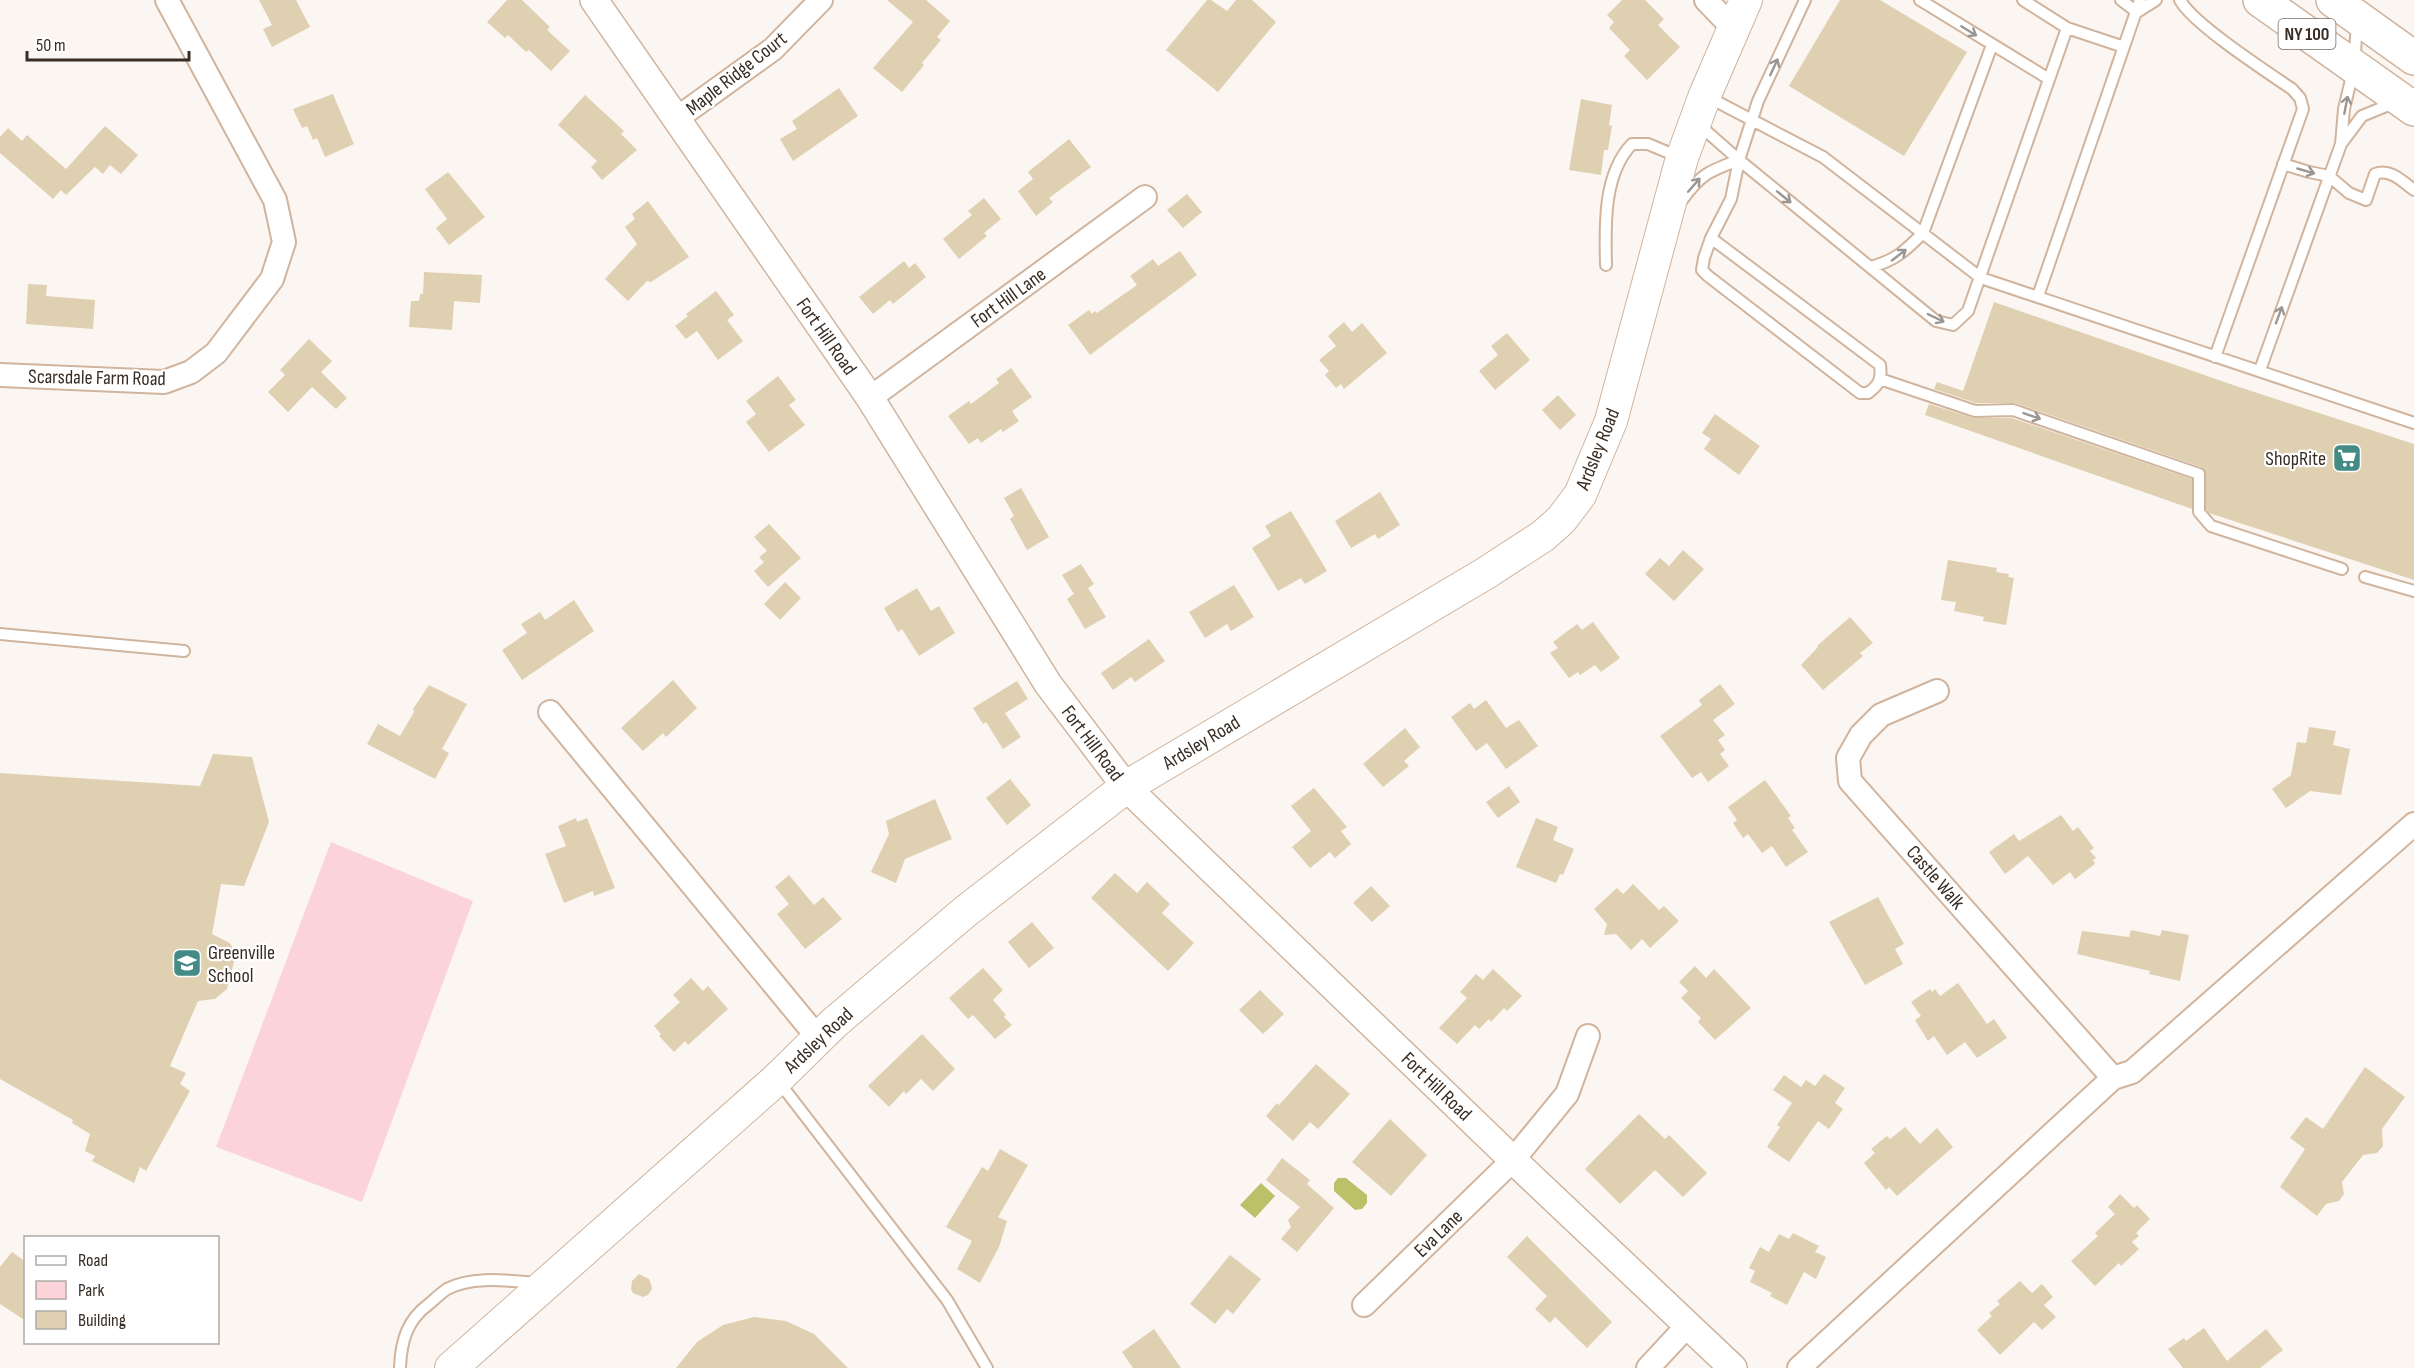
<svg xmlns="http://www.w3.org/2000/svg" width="2414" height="1368" viewBox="0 0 2414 1368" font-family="'Sofia Sans Condensed',sans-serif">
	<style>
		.green { fill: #fcd3d8 }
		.water { fill: #bbc069 }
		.building { fill: #dfd0b1 }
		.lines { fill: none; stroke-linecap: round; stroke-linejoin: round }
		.service-casing { stroke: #d0b49d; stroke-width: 14 }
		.minor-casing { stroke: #d0b49d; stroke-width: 26 }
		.tertiary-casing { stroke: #d0b49d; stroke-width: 30 }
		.secondary-casing { stroke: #d0b49d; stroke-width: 34 }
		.primary-casing { stroke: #d0b49d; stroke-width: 36 }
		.service { stroke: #fff; stroke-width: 10 }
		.minor { stroke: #fff; stroke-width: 22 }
		.tertiary { stroke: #fff; stroke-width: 27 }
		.secondary { stroke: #fff; stroke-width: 32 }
		.primary { stroke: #fff; stroke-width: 33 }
		.oneway { stroke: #9c9692 }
		.labels { text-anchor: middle; stroke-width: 4.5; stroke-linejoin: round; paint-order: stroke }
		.shield { fill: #fff; stroke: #746c66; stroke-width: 1.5 }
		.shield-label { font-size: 18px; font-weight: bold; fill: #382d24 }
		.street-label { font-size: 20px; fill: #382d24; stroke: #fff }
		.poi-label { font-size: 20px; fill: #382d24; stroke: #fff; text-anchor: end }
	</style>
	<rect width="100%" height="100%" fill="#fcf6f2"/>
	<path class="green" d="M331,842l142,59 -111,301 -146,-55z"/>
	<path class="water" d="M1338,1178h8l21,17v8l-5,6 -7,1 -21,-19v-8z
		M1261,1183l14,13 -20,22 -15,-13z"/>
	<path class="building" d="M259,0h37l14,27 -38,20 -9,-18 9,-4z
		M507,0h15l28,27 -3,3 23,21 -19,20 -22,-21 -3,2 -18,-17 -3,3 -18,-16z
		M887,0h39l24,21 -13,16 4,3 -19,23 2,2 -22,27 -29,-24 40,-46z
		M1207,0h4l16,11 9,-11h16l24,22 -58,70 -52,-42z
		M1622,0h23l19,19 -6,6 22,22 -33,33 -23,-24 6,-6 -21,-22 5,-6 -7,-7z
		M1840,0h40l87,52 -63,104 -115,-70z
		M839,88l19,28 -65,45 -13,-22 17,-10 -5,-8z
		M333,94l21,50 -29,13 -8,-19 -4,2 -6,-14 -5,2 -9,-19z
		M585,95l39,36 -3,3 16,16 -35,30 -11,-13 6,-6 -39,-36z
		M1581,99l31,6 -3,20 3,1 -4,24h-4l-3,25 -32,-5z
		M105,126l33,29 -17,19 -11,-9 -7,9 -8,-7 -29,28 -5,-5 -8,9 -53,-46v-16l8,-9 14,13 5,-6 39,34z
		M1069,139l22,28 -42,31 4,4 -17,14 -18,-25 15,-12 -5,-7z
		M448,172l37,45 -36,28 -13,-17 11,-9 -22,-30z
		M1187,194l15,18 -19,16 -16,-18z
		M984,198l17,21 -17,14 3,3 -28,23 -16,-20 29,-24 -4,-4z
		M648,201l41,56 -38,25 -4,-1 -19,20 -23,-22 32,-35 -12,-17 10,-8 -3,-5z
		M1180,251l17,24 -107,80 -22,-30 21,-15 3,4 3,-3 2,2 40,-28 -7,-9 23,-17 5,7z
		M904,261l5,7 6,-5 11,14 -33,27 -3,-4 -17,14 -14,-17z
		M424,272l58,3 -2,28 -26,-2 -2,29 -43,-3 2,-26h8l1,-7h3z
		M28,284l19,1 -1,11 49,4 -2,29 -67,-5z
		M716,291l18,24 -7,5 16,21 -25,19 -21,-29 -11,8 -11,-13 13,-10 -2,-2z
		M1994,302l245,85 175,57v136l-205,-67 -3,-4v-36l-5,-6 -186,-64h-39l-42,-14 3,-7 26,9z
		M1344,322l8,10 10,-9 25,30 -43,36 -3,-5 -5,4 -11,-13 4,-4 -10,-11 17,-14 -8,-10z
		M1507,333l23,27 -35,30 -16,-19 19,-16 -7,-9z
		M309,339l23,22 -11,11 26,26 -11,11 -24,-22 -24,25 -20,-20 17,-17 -5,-5z
		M1011,368l21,29 -20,14 7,10 -16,11 -2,-3 -20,14 -3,-5 -9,6 -21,-28 21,-15 2,3 28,-21 -3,-4z
		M778,376l18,24 -7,5 16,20 -36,27 -23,-30 10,-8 -10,-13z
		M1558,395l18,20 -16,15 -18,-20z
		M1929,404l44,14h39l180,61v30l-267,-94z
		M1715,414l45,32 -21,29 -35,-26 7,-10 -9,-6z
		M1021,488l28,49 -22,13 -17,-31 4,-3 -10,-18z
		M1380,492l20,33 -22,14 -3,-5 -24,14 -16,-27z
		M1291,511l36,60 -22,13 -4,-6 -23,13 -26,-43 19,-12 -6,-10z
		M769,524l32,34 -33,29 -14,-16 10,-9 -5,-5 8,-6 -13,-14z
		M1683,550l21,19 -30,32 -29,-27 15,-16 9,8z
		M1948,560l49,8 -1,4 13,2 -1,3 6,1 -8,47 -23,-4 1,-4 -30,-6 2,-9 -15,-2z
		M1081,564l13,20 -6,4 18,29 -21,12 -18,-30 7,-5 -12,-19z
		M785,582l16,16 -21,22 -16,-16z
		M1234,585l20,32 -23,14 -4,-7 -22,14 -16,-26z
		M917,588l14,23 8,-5 16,27 -36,23 -17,-27 -4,3 -14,-24z
		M574,600l20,31 -72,49 -20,-30 25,-17 -6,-9 19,-12 5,8z
		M1850,617l23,26 -13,10 3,3 -40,34 -22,-25 17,-18 -1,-1z
		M1593,622l27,36 -19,14 -6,-7 -15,10 -2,-3 -9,6 -19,-25 8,-5 -5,-6 24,-18 5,6z
		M1149,639l16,22 -30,21 -4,-5 -18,13 -12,-17z
		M673,680l24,28 -31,29 -3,-4 -20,18 -22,-23z
		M1017,681l11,18 -23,14 16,24 -18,12 -17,-27 -3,2 -10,-16z
		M1720,684l15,20 -22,16 12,15 -7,5 7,10 -5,4 9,12 -21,16 -7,-10 -9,6 -32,-42 42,-31 -3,-5z
		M429,685l38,19 -25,45 7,4 -14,26 -68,-35 11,-20 22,12 14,-24 -1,-3z
		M1486,700l20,28 13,-8 19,26 -32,23 -19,-26 -11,8 -25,-34 19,-14 4,6z
		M2309,727l27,4 -3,14 17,4 -9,46 -31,-4 -24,17 -14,-19 19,-14 6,-33 9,1z
		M1405,728l15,19 -16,14 5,5 -26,21 -20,-23z
		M213,754l39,3 17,65 -25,64 -23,-2 -9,50 18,9 6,11 -9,35 -12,10 -17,2 -28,65 16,7 -6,11 10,7 -44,80 -6,-4 -6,16 -42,-22 3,-5 -10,-5 5,-17 -18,-11 1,-3 -73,-41v-306l200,13z
		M1010,779l21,26 -24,20 -21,-27z
		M1765,780l26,36 -3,2 7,10 -3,2 16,22 -22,15 -14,-21 -10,7 -14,-19 -5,4 -10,-15 4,-3 -9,-13z
		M1509,786l11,16 -22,16 -12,-16z
		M1314,788l33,39 -6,4 10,13 -16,14 -5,-6 -20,16 -18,-21 19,-16 -20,-25z
		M935,799l17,40 -47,20 -9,24 -25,-11 18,-38 -3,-13z
		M2061,815l12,16 5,-4 16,21 -4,3 6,7 -3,2 2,4 -20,15 -5,-7 -17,13 -25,-29 -23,18 -16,-22 25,-18 5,7z
		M576,818l1,4 10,-4 28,70 -21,8 -1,-5 -29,12 -19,-49 21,-8 -8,-20z
		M1536,818l22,9 -5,13 21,9 -11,26 -3,-1 -4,9 -40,-16z
		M1115,873l22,20 10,-11 23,22 -8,9 32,30 -26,28 -77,-73z
		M789,875l25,30 9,-8 19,22 -37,30 -28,-35 12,-10 -14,-17z
		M1633,884l26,26 5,-4 15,15 -29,27 -8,-9 -11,11 -15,-16 -12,1 3,-11 -13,-15 23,-21 6,6z
		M1371,886l19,20 -18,16 -19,-19z
		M1878,897l26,47 -9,5 8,15 -38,21 -36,-63z
		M1032,922l22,26 -25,20 -21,-26z
		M2131,930l29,6 2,-6 27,5 -9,46 -31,-7 1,-3 -73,-17 5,-23 47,6z
		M1695,966l11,12 8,-9 37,39 -36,32 -17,-18 3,-4 -20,-20 7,-7 -9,-9z
		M983,968l20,22 -10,10 13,15 -2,2 8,8 -17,14 -22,-24 -5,4 -19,-21z
		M1493,969l29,27 -15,15 -3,-3 -13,14 -2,-3 -10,10 -4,-4 -18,19 -18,-16 28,-30 -7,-6 16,-18 7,6z
		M691,978l12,13 5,-5 20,23 -40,36 -3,-4 -11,11 -15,-16 2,-2 -7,-8 26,-24 -7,-7z
		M1958,983l29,41 7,-5 13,19 -30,20 -12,-16 -18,13 -13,-19 -6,5 -13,-21 6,-4 -10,-14 19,-13 2,3 3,-3 5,7z
		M1260,990l24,24 -21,20 -24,-24z
		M922,1034l33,35 -22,22 -12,-12 -15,15 -2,-3 -15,16 -21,-21z
		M1316,1064l34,30 -32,35 -8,-7 -17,19 -27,-25 11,-13 2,2z
		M2365,1067l40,30 -23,32 1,17 -6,7 -14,2 -21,27 2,12 -5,7 -13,3 -9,12 -37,-29 25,-38 -15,-11 16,-21 17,12z
		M1824,1074l21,14 -10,15 8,6 -14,20 -11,-8 -29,41 -22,-15 13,-20 -3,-2 15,-22 -19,-13 11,-15 17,12 5,-7 9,6z
		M1639,1114l26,25 4,-4 38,38 -24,24 -28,-27 -35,34 -35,-35z
		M1390,1119l37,36 -36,41 -39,-34z
		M1905,1127l15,17 17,-16 16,19 -56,49 -8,-9 -3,3 -22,-27 11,-10 -4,-4 16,-13 3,3z
		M1000,1149l28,16 -30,52 9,4 -8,26 -19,36 -23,-14 15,-28 -26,-14 36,-60 6,4z
		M1282,1158l28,22 -3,4 27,24 -37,44 -16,-13 10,-12 -3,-7 12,-13 -34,-27z
		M2120,1194l14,14 3,-3 13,14 -14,14 3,3 -7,6 7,7 -18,17 -2,-3 -24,23 -24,-25 27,-25 -3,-3 20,-19 -7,-7z
		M1793,1233l26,13 -4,6 11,5 -10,22 -12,-7 -17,33 -17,-9 2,-3 -22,-11 5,-11 -6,-3 11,-21 9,5 10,-18 10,5z
		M1527,1236l85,86 -25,26 -32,-31 -5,6 -15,-14 12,-13 -40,-39z
		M12,1252l14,10v59l-26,-17v-37z
		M1230,1255l31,24 -28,35 -6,-5 -12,15 -25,-20z
		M639,1274l10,5 2,5 1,5 -4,6 -5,2 -10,-4 -2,-4 1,-8z
		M2020,1281l12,12 10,-9 11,13 -9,8 12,12 -14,13 -8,-8 -34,33 -23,-25 15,-14 -3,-3 11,-9 -3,-3z
		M754,1317l32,4 28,13 34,34h-172l21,-26 26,-17z
		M2204,1328l23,33 39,-32 17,21 -23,18h-77l-15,-19 16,-11 2,3z
		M1154,1329l27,39h-48l-11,-16z"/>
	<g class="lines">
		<g class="service-casing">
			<path id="service" d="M1920,0l129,79
				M2023,0l44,28
				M2121,0l16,12
				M2180,0c13,24 87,72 112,89l8,9 3,11 -88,248
				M2137,12l19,-12
				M1708,97l115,60 158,121 433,145
				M1697,123l42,37 197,161 17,4 15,-14 99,-283 57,19
				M2341,144l21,-28 34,-14
				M2283,164l26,8 20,4 20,17 17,7 9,-26c15,-6 27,7 39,16
				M1682,200c19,-26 27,-29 57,-40
				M1711,238l169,127c2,14 -1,20 -12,28h-8l-152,-117 -6,-6 2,-12z
				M1711,238l20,-39 8,-39 19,-59 47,-101
				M1606,265c-1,-39 -3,-91 26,-121h16l31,13
				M1871,267c25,-7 34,-16 52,-34l69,-188
				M2038,296l102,-296
				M2260,370l81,-226 3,-35 10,-42 3,-44
				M1880,379l95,32 38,-1 186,64v38l12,14 131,43
				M2365,577l49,14
				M0,634l184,17
				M779,1082l168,218 40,68
				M400,1368c1,-27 7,-48 29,-64 6,-5 12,-11 18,-15 26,-14 63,-8 91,-6"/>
		</g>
		<g class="minor-casing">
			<path id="minor" d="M1706,0l27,28
				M676,119l97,-70 48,-49
				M0,375l164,7 27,-10 25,-19 56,-74 12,-37 -9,-42 -108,-200
				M870,398l275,-201
				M1937,691l-56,24 -20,20 -13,23 2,23 263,297
				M550,712l269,327
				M1364,1305l149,-145 54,-66 21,-58
				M1648,1368l39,-42
				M1799,1368l314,-290 19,-6 282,-248"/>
		</g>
		<g class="tertiary-casing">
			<path id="tertiary" d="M594,0l276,398 178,286 78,103 387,373 220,208"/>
		</g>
		<g class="secondary-casing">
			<path id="secondary" d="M451,1368l326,-289 57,-56 132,-112 160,-124 360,-214 57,-37 18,-16 19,-25 31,-74 71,-263 23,-63 41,-95"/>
		</g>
		<g class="primary-casing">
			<path id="primary" d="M2260,0l154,109
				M2333,0l81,58"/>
		</g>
		<use href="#service" class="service"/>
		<use href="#minor" class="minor"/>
		<use href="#tertiary" class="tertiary"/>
		<use href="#secondary" class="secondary"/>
		<use href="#primary" class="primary"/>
	</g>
	<defs><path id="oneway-shaft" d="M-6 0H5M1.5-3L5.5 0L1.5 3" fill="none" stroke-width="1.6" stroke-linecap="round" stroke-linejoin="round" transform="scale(1.5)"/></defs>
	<g class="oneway">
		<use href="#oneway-shaft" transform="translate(1969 31) rotate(32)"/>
		<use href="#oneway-shaft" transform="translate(1774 67) rotate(-65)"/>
		<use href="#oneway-shaft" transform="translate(2346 105) rotate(-79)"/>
		<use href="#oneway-shaft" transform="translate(2306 171) rotate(16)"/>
		<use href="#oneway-shaft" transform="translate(1694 185) rotate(-49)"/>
		<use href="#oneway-shaft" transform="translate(1784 197) rotate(39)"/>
		<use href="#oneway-shaft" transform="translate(1899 255) rotate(-38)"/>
		<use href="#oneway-shaft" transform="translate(2279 315) rotate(-70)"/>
		<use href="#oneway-shaft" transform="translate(1936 318) rotate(26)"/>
		<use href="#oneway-shaft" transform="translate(2032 416) rotate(19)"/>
	</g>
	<defs>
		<g id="supermarket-square" transform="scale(1.5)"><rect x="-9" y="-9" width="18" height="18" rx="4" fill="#448b85" stroke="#fff"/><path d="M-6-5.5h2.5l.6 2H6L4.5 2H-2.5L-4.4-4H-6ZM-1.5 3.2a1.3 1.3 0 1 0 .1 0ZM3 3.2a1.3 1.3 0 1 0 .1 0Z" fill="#fff"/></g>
		<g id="school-square" transform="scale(1.5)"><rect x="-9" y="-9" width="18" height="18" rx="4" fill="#448b85" stroke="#fff"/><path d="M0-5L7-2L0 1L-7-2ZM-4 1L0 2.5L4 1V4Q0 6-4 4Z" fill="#fff"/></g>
	</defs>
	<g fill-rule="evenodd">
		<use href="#supermarket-square" x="2347" y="458"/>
		<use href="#school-square" x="187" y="963"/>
	</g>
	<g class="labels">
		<rect class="shield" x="2278.5" y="19" width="57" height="30" rx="4.5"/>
		<g class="shield-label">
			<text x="2307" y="40">NY 100</text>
		</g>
		<g class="street-label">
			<text transform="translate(736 73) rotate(-38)" y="7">Maple Ridge Court</text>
			<text transform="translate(1008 297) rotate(-36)" y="7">Fort Hill Lane</text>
			<text transform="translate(827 336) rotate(55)" y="7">Fort Hill Road</text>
			<text transform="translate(97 377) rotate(1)" y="7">Scarsdale Farm Road</text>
			<text transform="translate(1597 449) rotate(-68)" y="7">Ardsley Road</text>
			<text transform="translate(1201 742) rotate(-31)" y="7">Ardsley Road</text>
			<text transform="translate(1093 743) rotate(53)" y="7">Fort Hill Road</text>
			<text transform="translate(1936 877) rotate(49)" y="7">Castle Walk</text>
			<text transform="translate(818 1040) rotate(-43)" y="7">Ardsley Road</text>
			<text transform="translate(1437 1086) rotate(44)" y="7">Fort Hill Road</text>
			<text transform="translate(1438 1233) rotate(-44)" y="7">Eva Lane</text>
		</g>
		<g class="poi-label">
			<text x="2326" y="465">ShopRite</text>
			<text x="208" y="959" text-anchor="start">Greenville<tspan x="208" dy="23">School</tspan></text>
		</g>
	</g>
	<rect x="24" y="1236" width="195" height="108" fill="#ffffff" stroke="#afaba7" stroke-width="1.5"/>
	<rect x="36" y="1256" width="30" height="9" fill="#ffffff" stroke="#afaba7" stroke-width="1.5"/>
	<text x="78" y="1266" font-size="18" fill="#382d24">Road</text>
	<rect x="36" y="1281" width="30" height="18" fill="#fcd3d8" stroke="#afaba7" stroke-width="1.5"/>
	<text x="78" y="1296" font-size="18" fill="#382d24">Park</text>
	<rect x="36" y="1311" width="30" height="18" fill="#dfd0b1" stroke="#afaba7" stroke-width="1.5"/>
	<text x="78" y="1326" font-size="18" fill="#382d24">Building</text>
	<path d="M27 51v9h162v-9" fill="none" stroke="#382d24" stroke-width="3"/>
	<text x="36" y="51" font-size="18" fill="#382d24" stroke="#ffffff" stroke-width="4.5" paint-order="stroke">50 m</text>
</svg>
